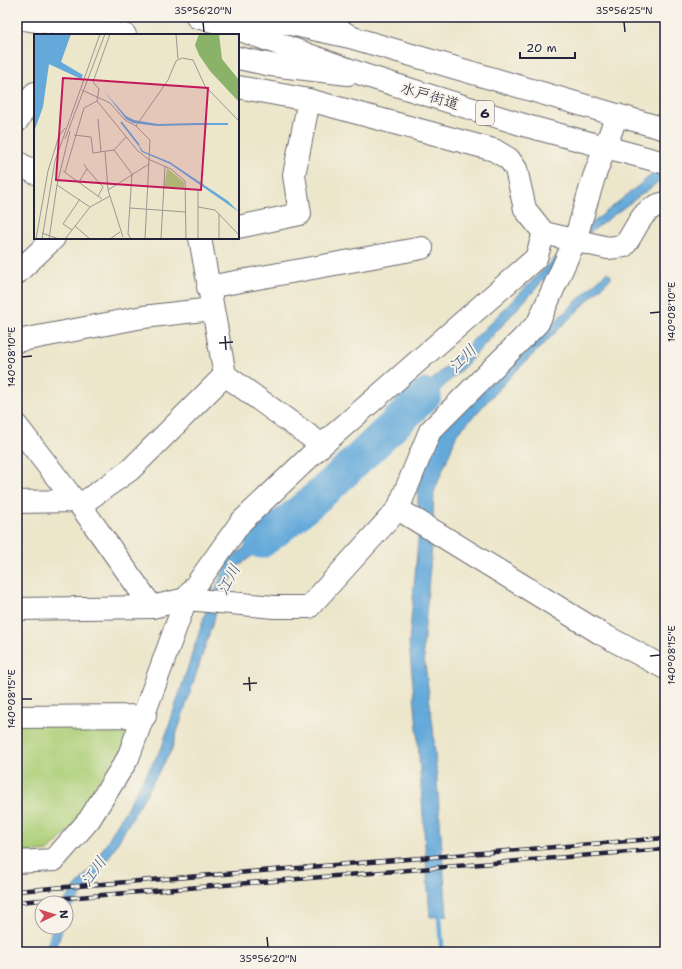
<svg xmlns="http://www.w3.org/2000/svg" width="682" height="969" viewBox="0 0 682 969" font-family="'Shantell Sans','Klee One',sans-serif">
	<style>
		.green { fill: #adcf78; stroke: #68785a }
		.water { fill: #64a9da; stroke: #43668a }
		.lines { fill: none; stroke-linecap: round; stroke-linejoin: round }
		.stream { stroke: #64a9da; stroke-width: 5.5 }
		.river { stroke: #64a9da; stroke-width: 33 }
		.minor-casing { stroke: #69676d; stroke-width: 24 }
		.tertiary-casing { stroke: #69676d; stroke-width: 24 }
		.secondary-casing { stroke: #69676d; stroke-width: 24 }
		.trunk-casing { stroke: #69676d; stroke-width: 24 }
		.minor { stroke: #fff; stroke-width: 22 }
		.tertiary { stroke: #fff; stroke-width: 22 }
		.secondary { stroke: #fff; stroke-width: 22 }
		.trunk { stroke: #fff; stroke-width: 22 }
		.rail-casing { stroke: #22223b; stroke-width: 4.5 }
		.rail { stroke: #f7f3e8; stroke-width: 3; stroke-dasharray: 9; stroke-linecap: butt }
		.ticks { fill: none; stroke: #22223b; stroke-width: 1.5 }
		.labels { text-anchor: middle; stroke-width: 4; stroke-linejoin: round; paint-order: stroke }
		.shield { fill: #f7f3e8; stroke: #62616f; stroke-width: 1 }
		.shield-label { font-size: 14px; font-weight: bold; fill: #22223b }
		.street-label { font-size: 15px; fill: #22223b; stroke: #f7f3e8 }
		.water-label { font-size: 16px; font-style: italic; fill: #3c587b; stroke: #f7f3e8 }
		.inset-river { fill: none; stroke: #64a9da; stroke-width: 2 }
		.inset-road { fill: none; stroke: #9b9891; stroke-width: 1 }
		.view { fill: #c2185b; fill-opacity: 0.15; stroke: #c2185b; stroke-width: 2 }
		.inset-edge { fill: none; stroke: #22223b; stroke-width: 2 }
		.neatline { fill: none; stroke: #22223b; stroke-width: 1.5 }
		.ticks-label { font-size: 10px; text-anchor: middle; fill: #22223b }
	</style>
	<rect width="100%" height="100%" fill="#f7f3e8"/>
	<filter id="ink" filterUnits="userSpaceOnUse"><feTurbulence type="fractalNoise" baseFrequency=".025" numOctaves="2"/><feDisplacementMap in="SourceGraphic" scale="8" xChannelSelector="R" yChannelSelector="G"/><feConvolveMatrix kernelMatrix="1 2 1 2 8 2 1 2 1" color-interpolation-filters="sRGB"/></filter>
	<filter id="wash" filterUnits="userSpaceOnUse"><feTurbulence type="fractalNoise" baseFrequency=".012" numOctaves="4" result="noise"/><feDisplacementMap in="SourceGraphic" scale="16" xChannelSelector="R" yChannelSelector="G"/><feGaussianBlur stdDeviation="0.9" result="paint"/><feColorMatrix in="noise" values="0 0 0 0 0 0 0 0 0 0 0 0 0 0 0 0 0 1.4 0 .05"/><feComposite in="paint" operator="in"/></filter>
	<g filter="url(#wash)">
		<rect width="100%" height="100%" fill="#ece6cb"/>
		<path class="green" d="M17,723h108l7,8 -47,83 -37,37 -31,2z"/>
		<path class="water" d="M660,168l5,3v6l-84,62 -117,128 -67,64 -8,-10 67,-64 124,-124z
			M607,272l5,5 -100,98 -55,59 -23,58 -2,52 -9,105 10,78 14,189 -17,1 -13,-189 -8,-85 9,-102v-54l18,-52z
			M295,510l6,10 -64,47 -21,46 -45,138 -71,122 -32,38 -2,5v-13h-4l31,-37 69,-119 44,-136 22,-51z
			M53,927h10l-8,25h-10z"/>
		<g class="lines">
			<path class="stream" d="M439,910l3,42"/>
			<path class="river" d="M261,542c60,-44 111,-96 164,-147"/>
		</g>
	</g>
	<g filter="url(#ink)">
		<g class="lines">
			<g class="minor-casing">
				<path id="minor" d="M238,87l71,13 185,50 15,9 7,10 9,40 19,24 64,15 16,-2c14,-18 16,-38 41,-43
					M17,121l18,-28
					M17,162l18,11
					M238,227l62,-13 -6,-39 15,-75
					M200,238l25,137 97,70
					M17,273l37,-35
					M208,287l214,-39
					M17,341l126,-24 69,-8
					M17,426l58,75 5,4 72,102
					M17,502l58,-1
					M80,505l50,-35 95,-95
					M398,509l202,124 65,35
					M186,599l88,8h35l89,-98 32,-78 108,-108 37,-83 19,-63 23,-62
					M17,717l128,-1
					M17,862l37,-2 35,-40 39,-62 58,-159 55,-77 81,-77 214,-187 8,-25"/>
			</g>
			<g class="tertiary-casing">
				<path id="tertiary" d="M17,609l135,-2 34,-8"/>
			</g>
			<g class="secondary-casing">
				<path id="secondary" d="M318,17l30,18
					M17,18l108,17
					M238,58l33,7 77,9"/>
			</g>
			<g class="trunk-casing">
				<path id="trunk" d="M197,17l24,6 146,53 160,50 138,37
					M258,17l92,20 315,92"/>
			</g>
			<use href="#minor" class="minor"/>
			<use href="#tertiary" class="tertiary"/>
			<use href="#secondary" class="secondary"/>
			<use href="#trunk" class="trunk"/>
			<g class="rail-casing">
				<path id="rail" d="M17,891l648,-53
					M17,902l648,-53"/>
			</g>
			<use href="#rail" class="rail"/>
		</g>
	</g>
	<path class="ticks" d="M203,22l1,10M624,22l1,10M650,313l10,-1M225,336l1,14M219,343l14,-1M22,357l10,-1M650,656l10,-1M249,677l1,14M243,684l14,-1M22,699h10M267,937l1,10"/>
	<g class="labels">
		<rect class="shield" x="476" y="101" width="18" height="24" rx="3"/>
		<g class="shield-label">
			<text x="485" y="118">6</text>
		</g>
		<g class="street-label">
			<text transform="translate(430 96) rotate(17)" y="5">水戸街道</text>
		</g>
		<g class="water-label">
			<text transform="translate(462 358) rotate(-45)" y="6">江川</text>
			<text transform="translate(228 579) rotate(-62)" y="6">江川</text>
			<text transform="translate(93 871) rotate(-54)" y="6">江川</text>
		</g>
	</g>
	<g transform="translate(34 34)">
		<rect width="205" height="205" fill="#ece6cb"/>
		<path d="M133,134l17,14v6l-20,-1z" fill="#adcf78"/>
		<path d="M165,0h20l3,25 17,21v22l-29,-31 -11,-16 -4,-10z" fill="#8ab268"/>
		<path d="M0,0h37l-10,28 22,13 -2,4 -32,-15 -6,43 -9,25zM70,57l22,25 8,4 24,4 40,-1v2l-41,1 -24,-3 -7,-4zM102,107l7,10 27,11 58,39 11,11 -69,-48 -28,-12z" fill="#64a9da"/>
		<path class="inset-river" d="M87,88l18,23M163,90h31"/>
		<path class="inset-road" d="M142,0l2,25M48,56l28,13 15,17 11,6 14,14 -5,99M63,67l40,49 11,9 23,10 14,12 1,58M64,85l3,33M102,92l32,-46 8,-19 6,-3 11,2 12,26 34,35M40,101l17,2 2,16 21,-3 12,-13M31,105l40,-105M80,116l18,24M71,118l3,38 15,47M53,135l16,18 -5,9M29,137l39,28M31,138l19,-64 13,-7 2,-12 -6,-7 17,-48M45,148l8,-13 -3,-5M23,151l33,22M74,156l41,-26M164,156v49M164,173l17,3 24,25M96,174l56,4M185,180v25M41,192l15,13M38,196l-9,-6 17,-25M8,199l17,6M2,205l12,-68 11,-35 6,-8M8,205l13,-78 45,-127M15,205l8,-54 13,-54M31,205l25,-32 20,-11M76,205l10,-7M97,205l-3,-5 4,-60M127,205l4,-73"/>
		<path class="view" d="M29,44l145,10 -7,102 -145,-10z"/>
		<rect width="205" height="205" class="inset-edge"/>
	</g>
	<rect width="682" height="969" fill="none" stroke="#f7f3e8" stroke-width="44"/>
	<g transform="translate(54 915) rotate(86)"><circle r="19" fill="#f7f3e8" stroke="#a29fa3"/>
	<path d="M0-3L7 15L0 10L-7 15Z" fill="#d1495b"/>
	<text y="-6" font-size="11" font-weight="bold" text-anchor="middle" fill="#22223b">N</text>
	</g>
	<path d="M520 52v6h55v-6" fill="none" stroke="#22223b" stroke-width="2"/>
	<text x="526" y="52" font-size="12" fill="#22223b" stroke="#f7f3e8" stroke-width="3" paint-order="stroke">20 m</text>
	<rect x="22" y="22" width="638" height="925" class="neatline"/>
	<g class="ticks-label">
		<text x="203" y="14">35°56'20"N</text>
		<text x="624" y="14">35°56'25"N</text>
		<text transform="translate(671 312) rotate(-90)" y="4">140°08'10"E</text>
		<text transform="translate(11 357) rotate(-90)" y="4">140°08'10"E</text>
		<text transform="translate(671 655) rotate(-90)" y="4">140°08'15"E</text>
		<text transform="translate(11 699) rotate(-90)" y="4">140°08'15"E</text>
		<text x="268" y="962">35°56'20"N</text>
	</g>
</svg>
